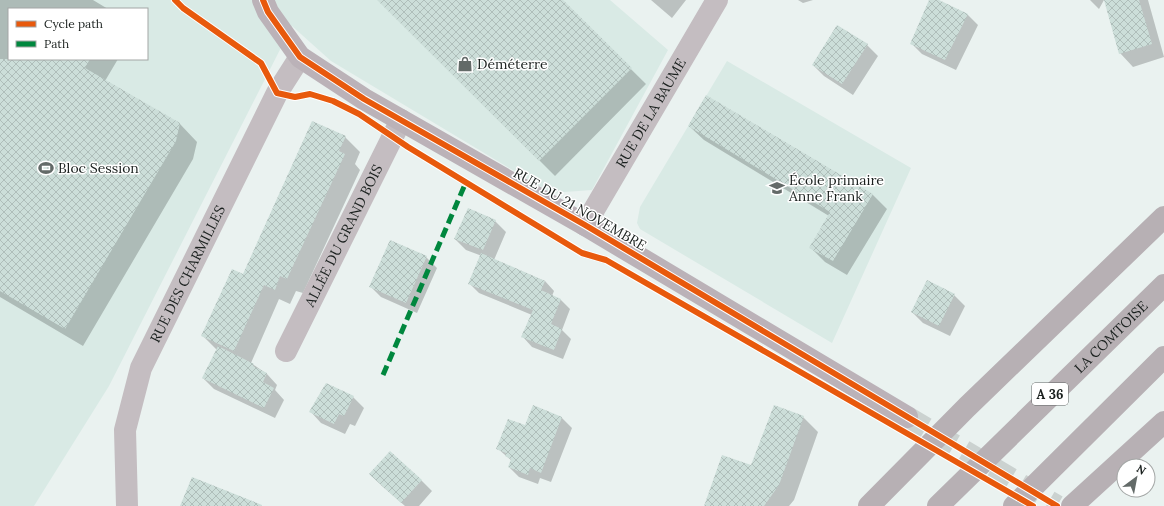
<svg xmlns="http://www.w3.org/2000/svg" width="1164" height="506" viewBox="0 0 1164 506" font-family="Lora,serif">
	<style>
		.built { fill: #d9eae5; fill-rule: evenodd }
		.shadow { fill: #0003 }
		.building { fill: url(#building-cross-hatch) }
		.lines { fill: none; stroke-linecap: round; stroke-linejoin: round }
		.secondary-tunnel { stroke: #cbd2d0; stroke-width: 22; stroke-dasharray: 22 11; stroke-linecap: butt }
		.street { stroke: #c4bdc1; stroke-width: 22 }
		.secondary { stroke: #bbb2b8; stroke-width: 22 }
		.highway { stroke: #b7b0b4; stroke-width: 22 }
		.quiet { stroke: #00873e; stroke-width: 5; stroke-dasharray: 10 5; stroke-linecap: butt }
		.cycleway-casing { stroke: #fff; stroke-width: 8 }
		.cycleway { stroke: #e8590c; stroke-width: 6 }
		.labels { text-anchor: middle; stroke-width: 3; stroke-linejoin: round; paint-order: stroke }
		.shield { fill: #fff; stroke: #5f6362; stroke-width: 1 }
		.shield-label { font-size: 13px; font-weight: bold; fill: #1a201e }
		.poi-label { font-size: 14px; fill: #1a201e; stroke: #fff; text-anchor: start }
		.street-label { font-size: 14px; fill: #1a201e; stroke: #fff }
	</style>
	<defs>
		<pattern id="building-cross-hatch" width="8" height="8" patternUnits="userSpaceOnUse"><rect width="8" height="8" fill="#ccded9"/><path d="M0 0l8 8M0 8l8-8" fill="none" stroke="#afbeba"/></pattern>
	</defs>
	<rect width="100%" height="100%" fill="#eaf2f0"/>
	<path class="built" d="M0,0h610l58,50 -76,140 -41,3 -220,-132 -39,-35 -183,360 -75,120h-34zM9,9h138v50h-138z
		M727,61l184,107 -79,175 -192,-114 -3,-6 3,-16z"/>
	<path class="shadow" d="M0,0h93l15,9h-99v50h109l-13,22 75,43 17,18 -4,17 -110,187 -83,-49z
		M379,0h182l85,84 -91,92z
		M651,0h35l-14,18z
		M798,0h15l-10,3z
		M930,0h6l31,14 11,11 -22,45 -34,-16 -11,-11z
		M1090,0h14l-5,9z
		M1105,0h43l16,57 -31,10 -13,-14z
		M838,26l29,19 11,11 -25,39 -29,-19 -11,-11z
		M689,126l183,68 15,15 -40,66 -22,-13 -14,-14 18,-32 -125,-76z
		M345,137l15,15 -5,12 5,6 -57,123 -7,-2 -6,13 -11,-5 -28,64 16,11 10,11 -2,5 9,10 -9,18 -61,-29 -11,-11 14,-28 -15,-15 42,-60z
		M495,221l11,11 -12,28 51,21 9,10 -2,5 8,3 10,10 -8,21 9,9 -8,20 -31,-12 -9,-10 9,-22 -53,-22 -10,-10 13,-27 -16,-6 -11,-11z
		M426,257l11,11 -20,45 -36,-16 -11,-11z
		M954,295l11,11 -15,30 -27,-13 -11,-11z
		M353,397l11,11 -9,18 -5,-2 -5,10 -24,-11 -10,-11z
		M534,406l28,12 10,10 -21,54 -11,-4 -2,6 -19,-7 -10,-10 3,-6 -15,-13 28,-21z
		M803,417l15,15 -24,68 -5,6h-84l47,-40z
		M421,480l11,11 -13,15h-14l-24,-21z"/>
	<path class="building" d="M377,0h186l69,68 -93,93z
		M929,0h10l29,14 -23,46 -35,-16z
		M1104,0h35l13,44 -33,10z
		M837,25l31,19 -26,40 -30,-19z
		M0,59h90l-5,9 95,55 -4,18 -111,188 -65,-38z
		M706,95l167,99 -40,67 -24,-13 21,-36 -142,-86z
		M312,121l34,15 -7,15 6,3 -58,125 -7,-3 -5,14 -11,-5 -30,66 -33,-15 31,-67 11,5z
		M468,208l28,12 -13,30 -29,-11z
		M390,240l37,16 -21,47 -37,-16z
		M481,253l64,28 -4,9 20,9 -10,25 11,5 -8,21 -33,-13 12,-27 -65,-26z
		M927,280l28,14 -16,32 -28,-14z
		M218,346l36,18 -1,2 14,7 -4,9 11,6 -10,20 -62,-30z
		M326,383l28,13 -10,20 -5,-2 -5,10 -25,-12z
		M533,405l29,12 -21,56 -11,-5 -2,7 -20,-8 3,-8 -6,-3 1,-3 -10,-4 12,-30 17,6z
		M774,405l30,11 -25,69 -15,21h-60l18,-51 29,10z
		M390,451l32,29 -21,23 -32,-29z
		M192,477l70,28v1h-82z"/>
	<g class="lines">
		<path class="secondary-tunnel" d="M907,417l150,89"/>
		<g class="street">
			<path id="s1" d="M585,225l132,-225"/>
			<path id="s2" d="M286,351l115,-231"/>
			<path id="s3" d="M127,506l-2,-76 16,-62 136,-275 23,-36"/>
		</g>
		<path class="secondary" d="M263,0l5,12 32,45 64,42 221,126 322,192"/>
		<g class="highway">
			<path d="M869,506l98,-99 197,-190"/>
			<path id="s4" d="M938,506l226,-221"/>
			<path d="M1014,506l150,-149"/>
			<path d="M1072,506l92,-84"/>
		</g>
		<path class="quiet" d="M383,375l83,-193"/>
		<g class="cycleway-casing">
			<path id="cycleway" d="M175,0l8,8 78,55 16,30 18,4 15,-3 23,7 26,13 49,33 174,106 24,7 427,246
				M263,0l5,12 32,45 64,42 221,126 472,281"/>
		</g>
		<use href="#cycleway" class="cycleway"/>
	</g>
	<defs>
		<g id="shop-bare" transform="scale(1.2)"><path d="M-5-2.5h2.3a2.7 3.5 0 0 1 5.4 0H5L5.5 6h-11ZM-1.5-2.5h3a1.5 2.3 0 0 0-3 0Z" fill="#636a68" stroke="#fff" stroke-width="2.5" paint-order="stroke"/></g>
		<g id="stadium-bare" transform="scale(1.2)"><path d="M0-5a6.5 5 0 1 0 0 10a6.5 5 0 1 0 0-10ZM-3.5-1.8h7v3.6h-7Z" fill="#636a68" stroke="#fff" stroke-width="2.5" paint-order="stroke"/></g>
		<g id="school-bare" transform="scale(1.2)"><path d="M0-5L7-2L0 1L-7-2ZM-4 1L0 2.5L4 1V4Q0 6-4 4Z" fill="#636a68" stroke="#fff" stroke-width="2.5" paint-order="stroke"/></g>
	</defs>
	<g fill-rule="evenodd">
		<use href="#shop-bare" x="465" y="64"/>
		<use href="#stadium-bare" x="46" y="168"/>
		<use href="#school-bare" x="777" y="188"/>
	</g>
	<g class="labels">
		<rect class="shield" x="1032" y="383" width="36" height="22" rx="3"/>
		<g class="shield-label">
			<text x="1050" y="399">A 36</text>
		</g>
		<g class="poi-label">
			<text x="477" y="69">Déméterre</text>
			<text x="58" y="173">Bloc Session</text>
			<text x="789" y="185">École primaire<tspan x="789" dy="16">Anne Frank</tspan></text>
		</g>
		<g class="street-label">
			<text dy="5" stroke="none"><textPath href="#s1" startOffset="130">RUE DE LA BAUME</textPath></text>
			<text transform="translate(580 209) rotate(30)" y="5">RUE DU 21 NOVEMBRE</text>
			<text dy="5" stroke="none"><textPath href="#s2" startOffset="129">ALLÉE DU GRAND BOIS</textPath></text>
			<text dy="5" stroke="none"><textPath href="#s3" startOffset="245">RUE DES CHARMILLES</textPath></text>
			<text dy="5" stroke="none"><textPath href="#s4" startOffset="242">LA COMTOISE</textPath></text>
		</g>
	</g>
	<rect x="8" y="8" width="140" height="52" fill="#ffffff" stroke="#a3a6a5"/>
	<rect x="16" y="21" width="20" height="6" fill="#e8590c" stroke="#a3a6a5"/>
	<text x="44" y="28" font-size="12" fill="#1a201e">Cycle path</text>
	<rect x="16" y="41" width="20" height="6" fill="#00873e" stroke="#a3a6a5"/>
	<text x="44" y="48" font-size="12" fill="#1a201e">Path</text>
	<g transform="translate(1136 478) rotate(32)"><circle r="19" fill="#ffffff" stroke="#a3a6a5"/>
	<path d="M0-3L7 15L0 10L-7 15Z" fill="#636a68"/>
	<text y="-6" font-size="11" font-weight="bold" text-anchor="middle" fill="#1a201e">N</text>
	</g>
</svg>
